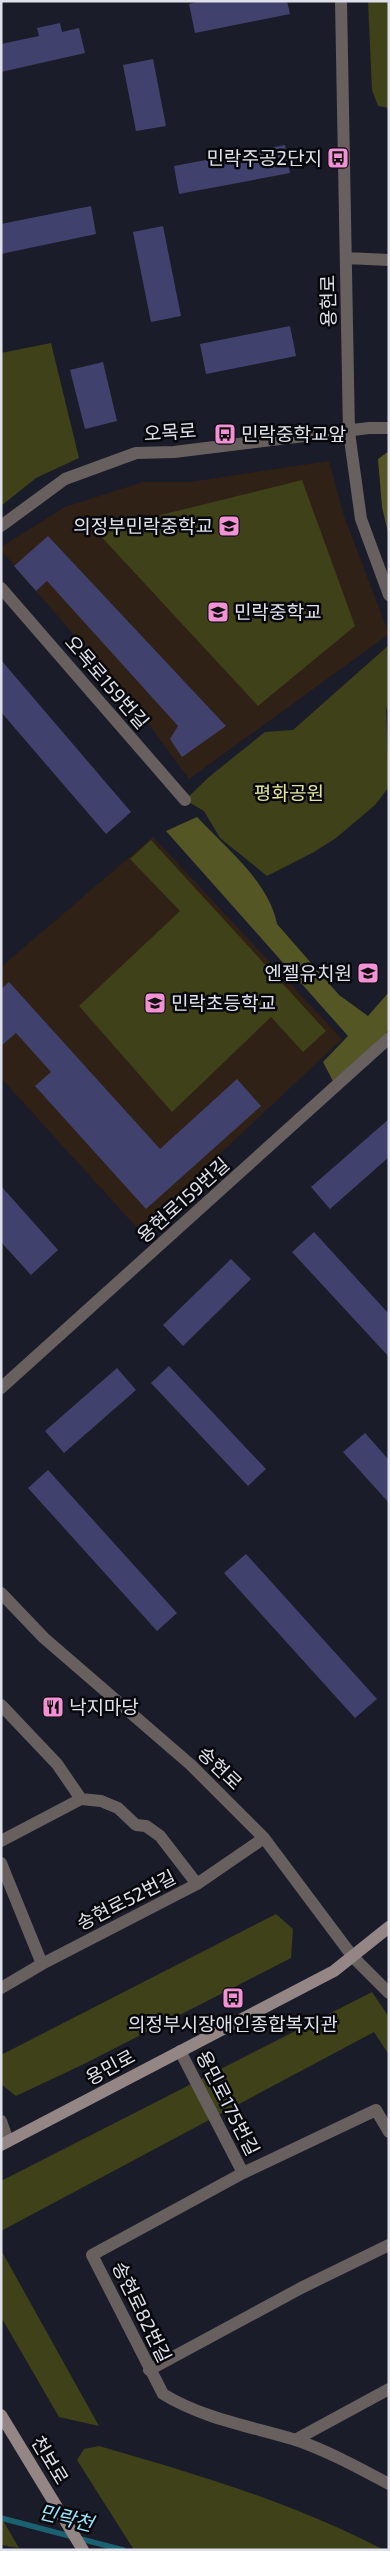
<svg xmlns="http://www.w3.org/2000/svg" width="390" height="2551" viewBox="0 0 390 2551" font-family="'Exo 2','Noto Sans KR',sans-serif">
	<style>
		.education { fill: #2f2115 }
		.green { fill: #3f4118 }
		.forest { fill: #545724 }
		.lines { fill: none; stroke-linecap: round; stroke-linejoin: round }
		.stream { stroke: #1a6171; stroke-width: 5.5 }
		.building { fill: #40426d }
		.street { stroke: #68605e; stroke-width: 12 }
		.secondary { stroke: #938684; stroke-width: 12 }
		.labels { text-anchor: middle; stroke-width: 5; stroke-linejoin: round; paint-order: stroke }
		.poi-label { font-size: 19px; fill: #dfe1ea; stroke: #07070c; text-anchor: start }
		.street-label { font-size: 19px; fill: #dfe1ea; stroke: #07070c }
		.park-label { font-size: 19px; fill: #e1e696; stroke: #07070c }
		.water-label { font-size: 20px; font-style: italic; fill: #98e6fa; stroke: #07070c }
	</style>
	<rect width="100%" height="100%" fill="#1b1c29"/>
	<path class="education" d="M329,461l15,55 45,118 -200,145 -49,-67 -139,-162v-3l64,-40 78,-25h47z
		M153,837l189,202 -203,191 -138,-152v-111z"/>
	<path class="green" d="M368,1h21v107l-11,-2 -6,-16z
		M51,343l28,115 -43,20 -35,28v-153z
		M302,480l53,146 -97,80 -162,-175z
		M389,645v70l-3,-8 3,80 -14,18 -39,33 -22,14 -47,24 -47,-38 -16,-27 -19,-11 24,-23 56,-45 28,-2z
		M151,840l175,191 -23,21 -32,-35 -99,95 -93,-106 101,-95 -50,-52z
		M276,1914l17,15 -2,29 -207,106 -68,32 -15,-12v-29z
		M372,1992l17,25v38l-15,-23 -373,199v-50z
		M1,2250l98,176 -40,-9 -58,-100z
		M99,2446c97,28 195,57 285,104h-250l-57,-90 7,-11z
		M1,2517l18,31 -18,-3z"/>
	<path class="forest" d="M389,451v86l-7,-30 -4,-48z
		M197,817c29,31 72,65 80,107l62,71 29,21 21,-24v38l-56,51 -10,-19 25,-26 -182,-205z"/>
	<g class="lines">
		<path class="stream" d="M1,2518l122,32"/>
	</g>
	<path class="building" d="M200,1h87l3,13 -95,19 -6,-29z
		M60,23l2,9 17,-4 6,25 -84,19v-28l38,-8 -2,-8z
		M153,59l13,67 -30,5 -13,-66z
		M285,145l5,28 -111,21 -5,-28z
		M91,206l5,28 -95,20v-30z
		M163,226l18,90 -30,6 -18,-90z
		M290,326l6,30 -90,18 -6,-30z
		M103,362l14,59 -32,8 -15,-59z
		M48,536l178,190 -44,31 -12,-18 8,-13 -131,-145 -11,10 -22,-25z
		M1,660l130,152 -25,22 -105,-122z
		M9,982l151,167 77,-70 24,27 -115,103 -111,-123 16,-14 -35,-39 -15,13v-57z
		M389,1119v38l-59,52 -19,-22z
		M1,1186l57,64 -27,25 -30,-33z
		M314,1232l75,82v43l-97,-105z
		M231,1259l20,20 -68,67 -20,-21z
		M169,1366l97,103 -18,17 -97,-103z
		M117,1368l19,22 -72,63 -19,-22z
		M365,1433l24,27v43l-46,-51z
		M48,1470l129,143 -20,18 -129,-143z
		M246,1554l131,145 -22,19 -131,-145z"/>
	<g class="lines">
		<path class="street" d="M341,1l8,431 12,87 28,76
			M346,258l43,2
			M1,526l64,-47 71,-26 38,-1 195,-24h20
			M1,588l184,212
			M1,1388l388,-350
			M1,1593l43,45 147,127 73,73 89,119 36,36
			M1,1705l56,59 24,35 20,2 17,7 18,17 10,1 14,10 37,48
			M1,1841l80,-42
			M1,1863l41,101
			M1,1988l41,-24 155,-80 67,-46
			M180,2051l63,122
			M1,2121l7,20
			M389,2132l-13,-22 -133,63 -151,82 71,139c41,25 87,32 133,46 32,11 63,28 93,44
			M149,2370l152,-82 88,-43
			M295,2440l94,-51"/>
		<path class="secondary" d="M1,2145l333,-174 55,-44
			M1,2415l82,135"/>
	</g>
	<defs>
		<g id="bus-square" transform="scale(1.125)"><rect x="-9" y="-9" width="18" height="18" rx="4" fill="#f391d5" stroke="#07070c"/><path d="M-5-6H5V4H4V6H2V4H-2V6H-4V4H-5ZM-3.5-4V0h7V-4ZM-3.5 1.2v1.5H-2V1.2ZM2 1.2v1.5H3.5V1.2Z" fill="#111"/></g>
		<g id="school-square" transform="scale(1.125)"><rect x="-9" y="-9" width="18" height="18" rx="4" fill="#f391d5" stroke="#07070c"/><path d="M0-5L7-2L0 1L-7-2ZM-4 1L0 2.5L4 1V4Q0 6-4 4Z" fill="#111"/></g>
		<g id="restaurant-square" transform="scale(1.125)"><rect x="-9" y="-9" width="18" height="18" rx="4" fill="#f391d5" stroke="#07070c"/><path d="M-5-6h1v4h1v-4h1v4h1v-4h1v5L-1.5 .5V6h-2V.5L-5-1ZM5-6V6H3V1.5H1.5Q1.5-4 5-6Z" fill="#111"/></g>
	</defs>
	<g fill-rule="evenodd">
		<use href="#bus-square" x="338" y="158"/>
		<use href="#bus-square" x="225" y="434"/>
		<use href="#school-square" x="229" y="526"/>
		<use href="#school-square" x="218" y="612"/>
		<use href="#school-square" x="368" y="973"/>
		<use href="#school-square" x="155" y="1003"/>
		<use href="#restaurant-square" x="53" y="1707"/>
		<use href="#bus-square" x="233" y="1998"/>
	</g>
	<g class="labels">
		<g class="poi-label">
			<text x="322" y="165" text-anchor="end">민락주공2단지</text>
			<text x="241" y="441">민락중학교앞</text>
			<text x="213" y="533" text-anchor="end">의정부민락중학교</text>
			<text x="234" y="619">민락중학교</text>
			<text x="352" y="980" text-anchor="end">엔젤유치원</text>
			<text x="171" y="1010">민락초등학교</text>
			<text x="69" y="1714">낙지마당</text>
			<text x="233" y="2031" text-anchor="middle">의정부시장애인종합복지관</text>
		</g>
		<g class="street-label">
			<text transform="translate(328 301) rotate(-91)" y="7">용현로</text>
			<text transform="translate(170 432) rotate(-4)" y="7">오목로</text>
			<text transform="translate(107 682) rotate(49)" y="7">오목로159번길</text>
			<text transform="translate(183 1200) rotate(-42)" y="7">용현로159번길</text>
			<text transform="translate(220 1768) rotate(44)" y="7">송현로</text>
			<text transform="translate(126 1900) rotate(-27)" y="7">송현로52번길</text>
			<text transform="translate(110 2067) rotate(-28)" y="7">용민로</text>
			<text transform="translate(228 2103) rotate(63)" y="7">용민로175번길</text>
			<text transform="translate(142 2312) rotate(64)" y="7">송현로82번길</text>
			<text transform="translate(50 2460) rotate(59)" y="7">천보로</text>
		</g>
		<g class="park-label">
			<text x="289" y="800">평화공원</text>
		</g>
		<g class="water-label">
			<text transform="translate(66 2518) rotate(14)" y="7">민락천</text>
		</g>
	</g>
	<rect width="390" height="2551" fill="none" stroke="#dfe1ea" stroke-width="5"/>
</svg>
